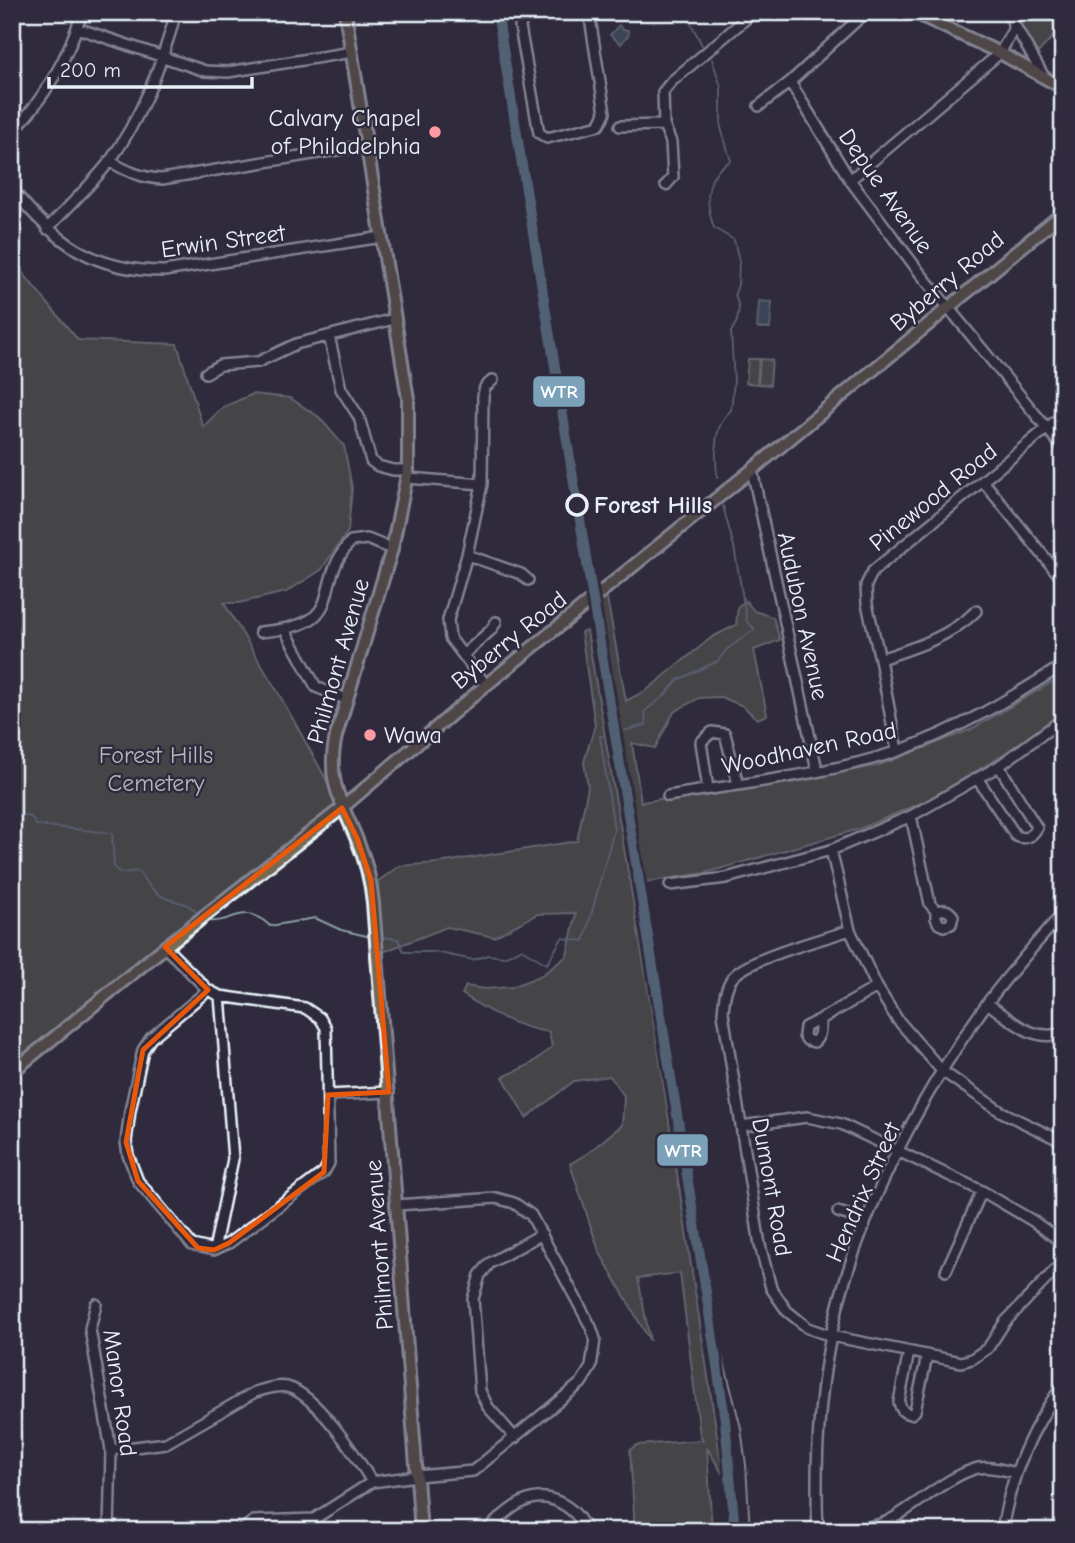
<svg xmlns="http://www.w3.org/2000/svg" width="1075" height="1543" viewBox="0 0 1075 1543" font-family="'Comic Neue',sans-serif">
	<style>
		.green { fill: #5e6659; stroke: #a3aca8; stroke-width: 2 }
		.water { fill: #4c6575; stroke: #8a9da9; stroke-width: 2 }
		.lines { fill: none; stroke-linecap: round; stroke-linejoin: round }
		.stream { stroke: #8a9da9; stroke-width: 2 }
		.minor-casing { stroke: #e8f1f8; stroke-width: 14 }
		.major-casing { stroke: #e8f1f8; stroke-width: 16 }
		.minor { stroke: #2f2a3d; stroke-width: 9 }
		.major { stroke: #756a55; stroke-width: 10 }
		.rail { stroke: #e8f1f8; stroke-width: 2 }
		.rail-1-casing { stroke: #2f2a3d; stroke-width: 16 }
		.rail-1 { stroke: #7ba2b9; stroke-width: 10 }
		.marked { fill: none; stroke: #e8590c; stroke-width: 5; stroke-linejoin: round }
		.poi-dot { fill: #ff9aa2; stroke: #2f2a3d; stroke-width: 2.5 }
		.stop-dot { fill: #2f2a3d; stroke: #e8f1f8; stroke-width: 3.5 }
		.labels { text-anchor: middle; stroke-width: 5; stroke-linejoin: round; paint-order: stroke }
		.poi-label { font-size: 24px; fill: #e8f1f8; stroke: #2f2a3d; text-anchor: end }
		.street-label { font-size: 24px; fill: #e8f1f8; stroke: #2f2a3d }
		.stop-label { font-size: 24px; font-weight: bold; fill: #e8f1f8; stroke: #2f2a3d; text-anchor: start }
		.park-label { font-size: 24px; fill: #b1b9b8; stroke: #2f2a3d }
		.line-badge { stroke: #2f2a3d; stroke-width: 2.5 }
		.badge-label { font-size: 19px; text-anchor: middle; font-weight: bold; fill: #fff }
	</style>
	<rect width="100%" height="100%" fill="#2f2a3d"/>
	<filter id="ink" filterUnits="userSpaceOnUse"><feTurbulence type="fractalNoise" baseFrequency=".0143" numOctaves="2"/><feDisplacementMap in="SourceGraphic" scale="14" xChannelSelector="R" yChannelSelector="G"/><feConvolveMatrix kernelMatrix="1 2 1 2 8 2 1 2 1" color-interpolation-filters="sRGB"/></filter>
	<g filter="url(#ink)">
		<path class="green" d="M1008,12h55v14l-28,30z
			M12,260l66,80 99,4 26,83 20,-20 30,-13 37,4 29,19 25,29 8,42 -4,43 -27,39 -35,22 -47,11h-15l55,91 63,114 -330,265z
			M748,359h11l-2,25 -11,-1z
			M760,359l12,1 -2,25 -12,-1z
			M607,598l19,103 21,-11 65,-53 24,-12 2,-19 8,-5 8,10 19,6 7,23 -26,10 13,65 -10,4 -14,-13 -22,-9 -22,1 -25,14 -19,36 -23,-5 9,59 236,-36 93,-36 93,-54v36l-65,46 -72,43 -67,28 -154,44 -59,9 -49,-278z
			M587,631l70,411 66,433 -16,-27 5,83h-77l-5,-81 7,-5 66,-5 -3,-5 -20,-162 -42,5 12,63 -51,-90 -29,-87 18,-11 34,-28 2,-29 -14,-20 -36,5 -48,37 -23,-41 28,-13 21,-17 -3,-15c-31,-4 -61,-20 -87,-38l4,-8 19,3 27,-2 30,-12 25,-19 9,-43 -39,1 -43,23 -47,-10 -64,25 -6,-70 22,-16 39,-3 139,-22 11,-54 -4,-25 11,-37 -14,-93z"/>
		<path class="water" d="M619,25l4,5h5l1,4 -8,10 -11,-9z
			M759,301l13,1 -2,26h-13z"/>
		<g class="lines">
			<path class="stream" d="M685,12l17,33
				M712,59l9,28v41l10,33c-27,13 -26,41 -17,67l20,12 5,21 -1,23 -3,10 4,14 -2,13 -6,11 3,50 -3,28c-20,18 -15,44 -14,68
				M619,732l27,-7 -1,-14 20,-16 13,-15 40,-19 8,-11 29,-21 -8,-7 -13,-75 -11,-41
				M12,814l19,3 5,8 76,8 2,34 6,6 18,-2c8,11 17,24 30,28 16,5 16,2 30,14
				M208,921c23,4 35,-21 62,5l45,-8 26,12 30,7
				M382,937l16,2 6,13h31l38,8 15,-5 16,2 17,-8 26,15 15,-26 22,3 30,-111 -14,-94h3"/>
			<g class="minor-casing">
				<path id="minor" d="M543,12l-20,4 -3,11 19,106 8,5 52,-13 6,-12 -16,-101
					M1007,12l37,65
					M77,28l128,43 23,1 124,-20
					M790,82l60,98 70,93 143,175
					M759,106l31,-24 76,-70
					M620,126l44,-1
					M12,132c32,-32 57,-76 70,-120
					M109,161c18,10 32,17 53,18l205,-34
					M850,180l150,-127 13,-23v-6
					M666,185l7,-8 -2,-35 -7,-17 -1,-33 9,-11 82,-69
					M12,189c43,53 81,82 152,82l218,-34
					M47,229c21,-22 44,-44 63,-68 32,-45 52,-96 66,-149
					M329,336l12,53 18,28 12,44 7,5 15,4h15
					M206,373l14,-8 38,-3 38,-18 98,-25
					M752,470l65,300
					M408,478l74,6
					M983,481l80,99
					M467,555l54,19 7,6
					M285,630l31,57 30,12
					M260,632c93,-8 49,-43 91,-91l16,-2 25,10
					M463,655l28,-25 5,-8
					M880,659c34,-11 70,-22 96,-48
					M486,685l-36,-47 -2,-18 19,-65 15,-71 1,-88 2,-9 8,-7
					M897,751l-17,-92 -13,-55 -1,-19 7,-14 190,-156
					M977,778l39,58c10,4 15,1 21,-8l-38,-62
					M708,789l-7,-47 11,-10 13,2 13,50
					M668,796c74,-13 160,-21 230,-45 60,-21 112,-52 165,-86
					M911,816l19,88 6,7c8,-2 12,-2 17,5l-2,8 -7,2 -5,-2 -3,-6v-7
					M831,850l19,80 27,57 20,32 45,52 58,40 63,31
					M670,885l56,-7 105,-28 80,-34 88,-50 64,-47
					M850,930c-26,9 -101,28 -117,47 -8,10 -9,24 -10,36l37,232 11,43 16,23 21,17 23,8 130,26 11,-3 16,-11 17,-26 58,-60
					M165,947l43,43 12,6 85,12 15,10 6,10 3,135 -5,9 -95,71 -15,7 -22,-5 -54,-64 -10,-26 -2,-13 4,-31 13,-61 8,-12 57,-48
					M987,1003c25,17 45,40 76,30
					M821,1019l-16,8 -1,9 3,4 7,2c8,-7 5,-13 7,-23l56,-32
					M328,1095l61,-3
					M741,1126l66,-9 34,7 141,67 51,30 30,22
					M838,1212l28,9
					M214,1250l19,-91 -13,-163
					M946,1271l36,-80
					M96,1304l-6,25 21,121 -2,81
					M909,1352l-10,50c2,8 4,11 12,12l4,-3 12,-55
					M515,1438l-27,-31 -8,-16 -7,-92 7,-24 10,-12 52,-29
					M111,1450l55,-7 89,-51c11,-3 21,-7 32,-5 29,7 70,70 85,95
					M240,1531l14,-10 60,-2 58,-37 45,-6 56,-5 108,-88 10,-16 4,-28 -4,-12 -60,-112 -17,-12 -18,-5 -99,7
					M486,1531c11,-10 22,-22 35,-28 26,-14 55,3 65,28
					M818,1531c-3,-66 0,-131 13,-195 23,-115 88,-239 157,-334 23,-31 49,-60 75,-89
					M840,1531c16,-2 33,-3 48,-10 27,-14 61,-46 90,-53 12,-2 26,2 38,5
					M1002,1531c8,-53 29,-103 61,-146"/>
			</g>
			<g class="major-casing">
				<path id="major" d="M345,12l63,387v71l-16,79 -56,187c-10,46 5,64 21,104 9,21 14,41 16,63l48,628
					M913,12l87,41 63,35
					M12,1072l153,-125 177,-139 144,-123 266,-215 311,-257"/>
			</g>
			<use href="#minor" class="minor"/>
			<use href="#major" class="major"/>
			<path class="rail" d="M706,1292l35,136 5,37 4,66"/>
			<g class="rail-1-casing">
				<path id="rail-1" d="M497,12l209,1280 19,128 10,111"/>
			</g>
			<use href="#rail-1" class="rail-1"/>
		</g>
	</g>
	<path d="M0 0H1075V1543H0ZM342,808l15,30 14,42 18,212 -61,3 -4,77 -95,71 -15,7 -16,-2 -60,-67 -12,-39 17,-92 65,-60 -43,-43z" fill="#2f2a3d" fill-opacity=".55" fill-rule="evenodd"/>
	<path class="marked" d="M342,808l15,30 14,42 18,212 -61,3 -4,77 -95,71 -15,7 -16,-2 -60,-67 -12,-39 17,-92 65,-60 -43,-43z"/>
	<g class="poi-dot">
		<circle cx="435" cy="132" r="7"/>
		<circle cx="370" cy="735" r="7"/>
	</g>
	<circle class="stop-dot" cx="577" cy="505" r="10"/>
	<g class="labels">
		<g class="poi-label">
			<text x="421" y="126">Calvary Chapel<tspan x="421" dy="28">of Philadelphia</tspan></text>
			<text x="384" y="743" text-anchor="start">Wawa</text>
		</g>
		<g class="street-label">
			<text transform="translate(886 191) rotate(55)" y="8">Depue Avenue</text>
			<text transform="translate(223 241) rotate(-8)" y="8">Erwin Street</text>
			<text transform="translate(947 281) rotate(-40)" y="8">Byberry Road</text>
			<text transform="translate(933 497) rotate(-39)" y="8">Pinewood Road</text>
			<text transform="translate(803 616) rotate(78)" y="8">Audubon Avenue</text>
			<text transform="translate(509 640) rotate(-39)" y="8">Byberry Road</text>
			<text transform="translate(338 661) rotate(-74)" y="8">Philmont Avenue</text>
			<text transform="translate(809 748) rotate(-12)" y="8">Woodhaven Road</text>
			<text transform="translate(772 1187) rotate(80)" y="8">Dumont Road</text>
			<text transform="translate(863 1192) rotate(-66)" y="8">Hendrix Street</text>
			<text transform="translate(379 1245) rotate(-94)" y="8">Philmont Avenue</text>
			<text transform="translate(120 1393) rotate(82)" y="8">Manor Road</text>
		</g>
		<g class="stop-label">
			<text x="594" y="513">Forest Hills</text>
		</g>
		<g class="park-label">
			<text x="156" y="763">Forest Hills<tspan x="156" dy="28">Cemetery</tspan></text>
		</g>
	</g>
	<g class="line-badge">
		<rect x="532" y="375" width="54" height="33" rx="7" fill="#7ba2b9"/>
		<rect x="656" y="1133" width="53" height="34" rx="7" fill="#7ba2b9"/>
	</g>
	<g class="badge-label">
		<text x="559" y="398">WTR</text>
		<text x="683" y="1157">WTR</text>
	</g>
	<rect width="1075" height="1543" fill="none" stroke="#2f2a3d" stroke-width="42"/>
	<rect x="21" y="21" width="1033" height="1501" fill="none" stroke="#e8f1f8" stroke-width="2.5" filter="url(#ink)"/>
	<path d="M49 77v10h203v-10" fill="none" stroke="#e8f1f8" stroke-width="3.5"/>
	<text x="60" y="77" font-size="21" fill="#e8f1f8" stroke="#2f2a3d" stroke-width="5" paint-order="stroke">200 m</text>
</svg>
